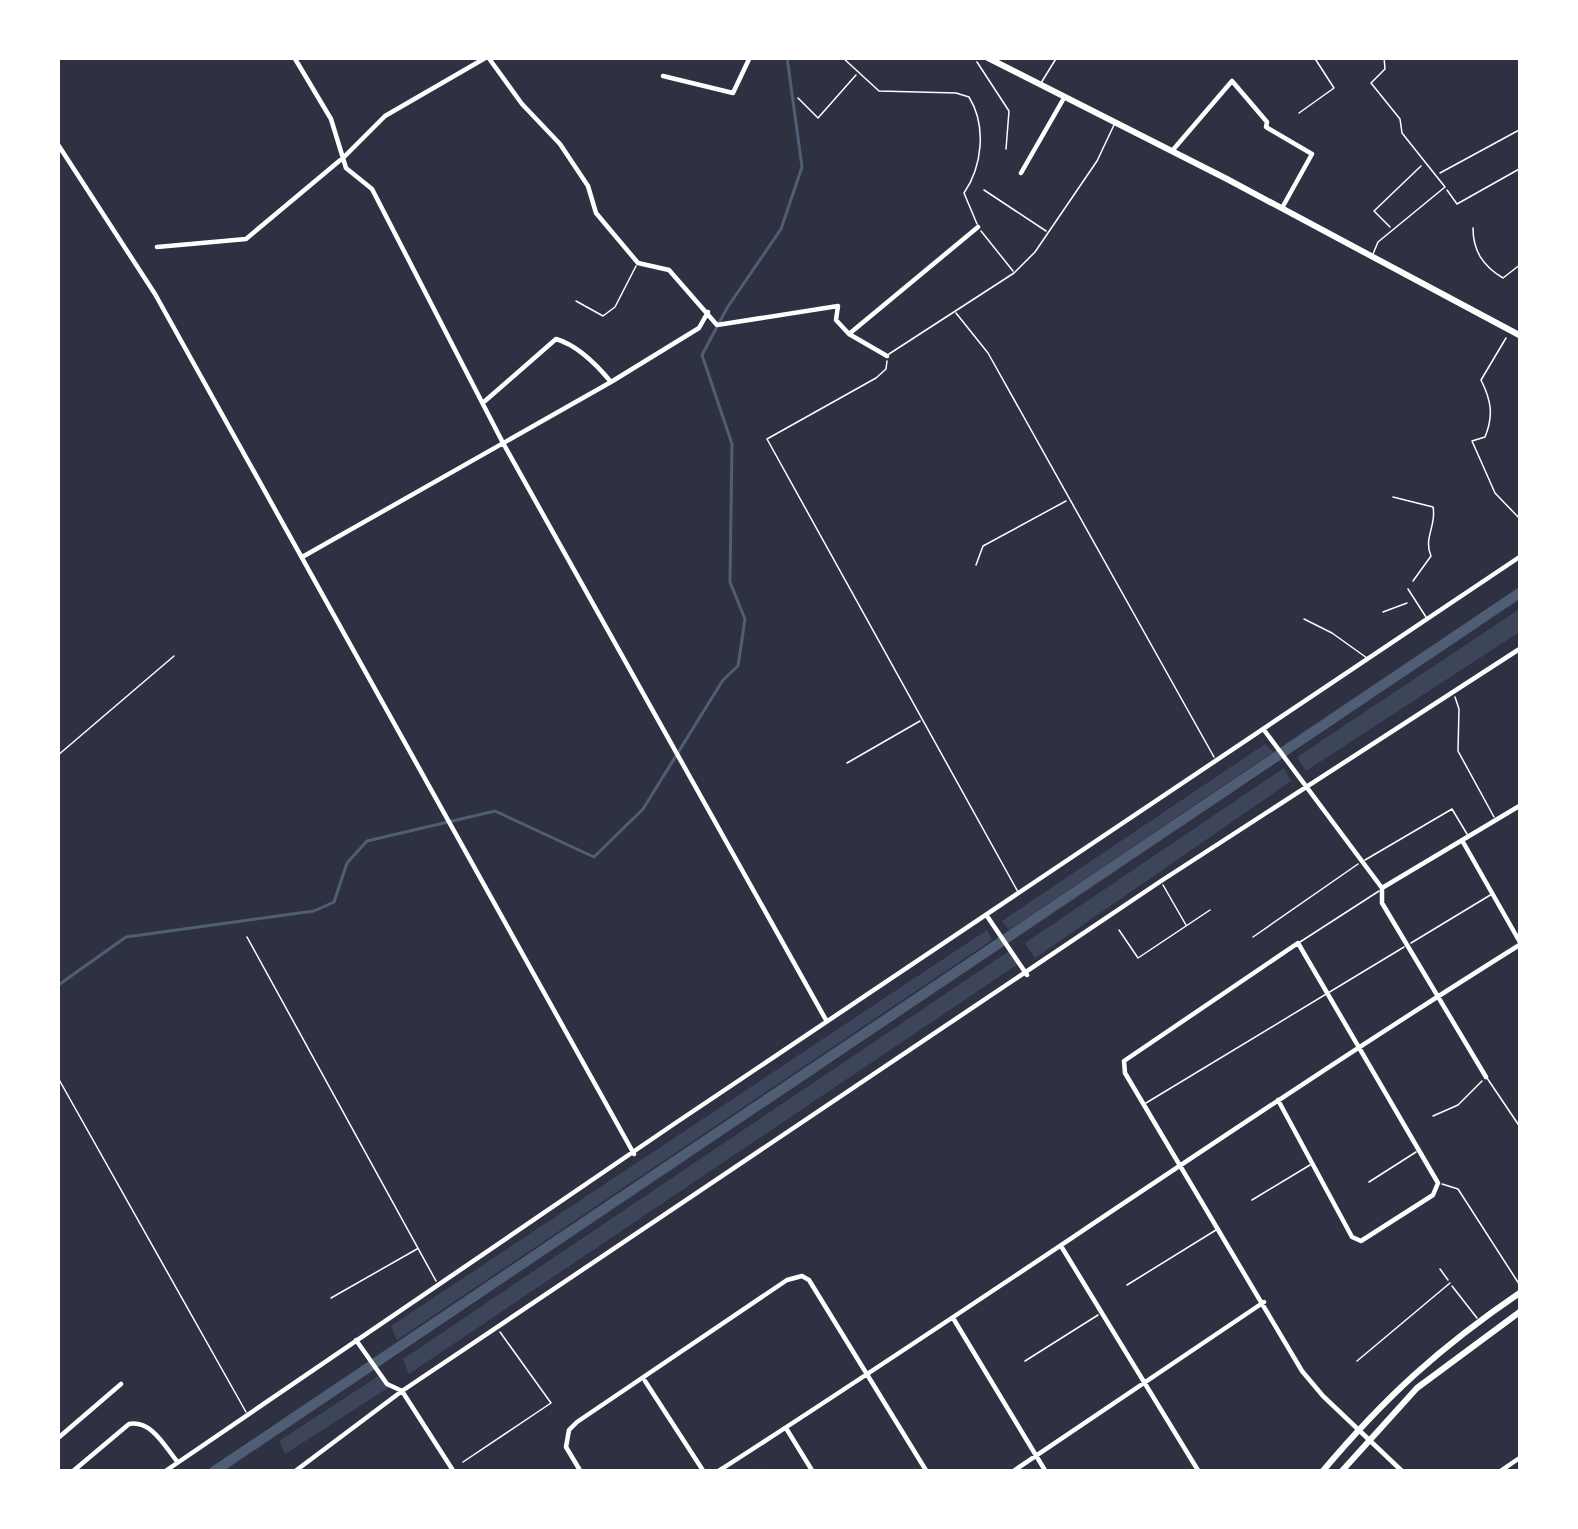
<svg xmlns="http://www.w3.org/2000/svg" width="1578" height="1529" viewBox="0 0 1578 1529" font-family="'Crimson Pro',serif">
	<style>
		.green { fill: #3c4559 }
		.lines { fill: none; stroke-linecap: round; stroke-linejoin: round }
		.stream { stroke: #4f5d75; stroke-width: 3 }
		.canal { stroke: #4f5d75; stroke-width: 10 }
		.path { stroke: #fff; stroke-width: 1.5 }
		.service { stroke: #fff; stroke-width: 1.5 }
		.minor { stroke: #fff; stroke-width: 4.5 }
		.tertiary { stroke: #fff; stroke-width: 6 }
	</style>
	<rect width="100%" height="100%" fill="#2d3142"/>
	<path class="green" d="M1521,608v23l-215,140 -9,-14z
		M1265,744l8,8 -264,178 -7,-9z
		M1284,768l7,13 -256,177 -10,-15z
		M987,930l5,10 -595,400 -6,-14z
		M1009,951l9,13 -609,410 -6,-15z
		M383,1373l8,13 -106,68 -6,-13z"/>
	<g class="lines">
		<path class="stream" d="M57,986l69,-49 188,-26 20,-9 13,-39 20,-22 128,-30 99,46 49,-48 80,-129 15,-14 7,-47 -15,-37 2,-138 -30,-89 25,-47 54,-79 21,-62 -15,-110
			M760,1470v2"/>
		<path class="canal" d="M213,1472l1308,-880"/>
		<path class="path" d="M1506,338l-25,42c10,20 13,35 4,57l-13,4 23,52 26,27
			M1393,497l40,10c4,18 -10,31 -2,49l-18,25
			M1383,612l24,-9"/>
		<path class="service" d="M842,57l37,34 77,2 13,4c18,29 13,70 -5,96l13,31
			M977,62l32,49 -3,38
			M1041,83l16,-26
			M798,98l20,20 38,-43
			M1299,113l35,-25 -20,-31
			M1440,173l81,-44
			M984,190l62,41
			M1447,190l10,14 64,-36
			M1390,227l-16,-16 47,-45
			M1473,228c0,23 10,38 30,50l18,-14
			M981,231l32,40
			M1373,254l5,-12 67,-55 -43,-54 -2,-14 -29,-36 14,-14 -1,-12
			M576,301l27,15 12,-9 21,-41
			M956,313l32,40 226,404
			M889,354l125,-81 21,-21 62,-91 17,-36
			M887,361l-1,8 -10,9 -109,61 251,453
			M976,565l7,-19 83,-45
			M1408,589l18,28
			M1304,619l28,14 35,25
			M1455,697l4,12 -1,42 36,66
			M57,756l117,-100
			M847,763l73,-42
			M1365,860l87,-51 15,25
			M1163,885l23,40
			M1119,930l19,28 72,-48
			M247,937l189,344
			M1253,937l105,-73
			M1300,942l79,-51
			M1411,943l81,-49
			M57,1076l189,336
			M1487,1078l33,49
			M1146,1103l258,-156
			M1433,1116l25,-11 24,-24
			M1520,1131l1,9
			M1369,1182l47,-30
			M1442,1184l16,5 63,98
			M1252,1200l58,-35
			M1440,1269l8,11
			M1127,1285l89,-55
			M1452,1286l25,32
			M331,1298l86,-49
			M1025,1361l73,-46
			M1357,1361l93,-78
			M463,1462l88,-59 -51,-71"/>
		<path class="minor" d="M294,57l37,62 15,49 26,21 131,254 323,577
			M488,57l34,47 38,40 28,42 8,27 42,50 31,7 48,55 121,-19 -2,14 13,14 38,22
			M663,76l70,17 17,-36
			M57,143l98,151 479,860
			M1172,151l60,-70 35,41 -1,5 46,27 -30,54
			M1021,173l43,-75
			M157,247l89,-8 98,-82 41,-41 102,-59
			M849,334l129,-107
			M485,401l71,-62c21,6 41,26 55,43
			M304,556l307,-174 88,-54 9,-16
			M1264,730l118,158
			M1382,888v15l104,174
			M1382,888l139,-83
			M987,916l40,59
			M1278,1100l74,137 9,4 72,-46 5,-12 -140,-240 -174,118 1,12 177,298 21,25 80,76
			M1061,1246l138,226
			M953,1318l93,154
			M356,1340l31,44 15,7 52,81
			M645,1381l59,91
			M786,1428l27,44
			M57,1439l64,-55
			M72,1472l57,-48c22,-4 35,21 47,36
			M164,1472l510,-348 847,-568
			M294,1472l108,-81 759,-510 360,-233
			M581,1472l-15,-25 3,-17 8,-8 210,-142 15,-4 7,4 118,192
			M717,1472c270,-173 532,-358 804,-528l-58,-102
			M1012,1472l252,-170
			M1499,1472l22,-15"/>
		<path class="tertiary" d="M986,57l241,122 294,157
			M1322,1472c63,-75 118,-125 199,-180
			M1341,1472l76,-84 104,-77"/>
	</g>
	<rect width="1578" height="1529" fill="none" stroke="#ffffff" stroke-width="120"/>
</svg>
